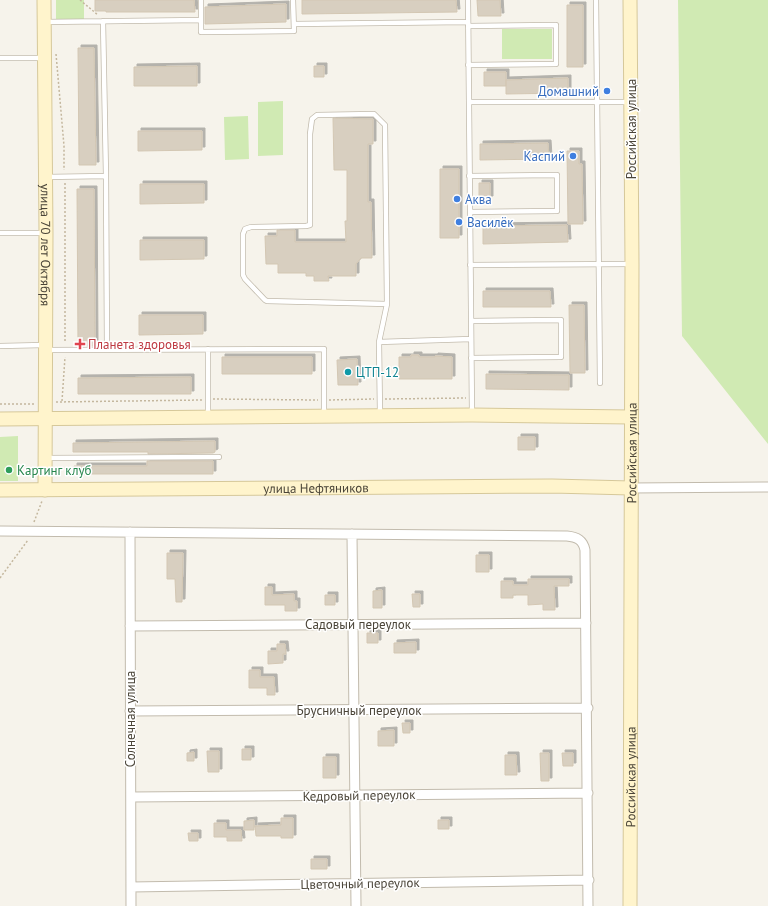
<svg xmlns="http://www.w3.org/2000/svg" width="768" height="906" viewBox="0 0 768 906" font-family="'PT Sans',sans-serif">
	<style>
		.green { fill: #d0eab3 }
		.building { fill: #d8cfc0; stroke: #d3c7b3; filter: url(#shadow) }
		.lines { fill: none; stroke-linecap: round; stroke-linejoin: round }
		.lane-casing { stroke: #c2bbad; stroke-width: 6 }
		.street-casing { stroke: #c2bbad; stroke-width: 11 }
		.secondary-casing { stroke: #d6c89a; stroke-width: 15 }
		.path { stroke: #c4b79e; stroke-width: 1.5; stroke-dasharray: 2 2; stroke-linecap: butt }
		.lane { stroke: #fff; stroke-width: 4.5 }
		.street { stroke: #fff; stroke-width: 9 }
		.secondary { stroke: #fff4cc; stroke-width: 13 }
		.shop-dot { fill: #3f7fe0; stroke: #fff; stroke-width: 1.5 }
		.health-dot { fill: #e0444e; stroke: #fff; stroke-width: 1.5 }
		.culture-dot { fill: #0f9aa8; stroke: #fff; stroke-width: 1.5 }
		.leisure-dot { fill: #2e9e5b; stroke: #fff; stroke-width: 1.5 }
		.labels { text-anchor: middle; stroke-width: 3; stroke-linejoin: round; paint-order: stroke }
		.shop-label { font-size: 13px; fill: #366cbe; stroke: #fff; text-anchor: end }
		.street-label { font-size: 13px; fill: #4a4438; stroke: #fff }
		.health-label { font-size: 13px; fill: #be3a42; stroke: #fff; text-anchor: start }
		.culture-label { font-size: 13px; fill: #0d838f; stroke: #fff; text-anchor: start }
		.leisure-label { font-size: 13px; fill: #27864d; stroke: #fff; text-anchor: start }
	</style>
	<defs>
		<filter id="shadow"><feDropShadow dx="3" dy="-3" stdDeviation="0" flood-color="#0004"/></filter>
	</defs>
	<rect width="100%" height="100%" fill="#f6f3eb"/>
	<path class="green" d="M56,0h28v19l-28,1z
		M678,0h90v444l-86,-108z
		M502,29h50v30h-50z
		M283,101v54l-25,1v-54z
		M248,116l1,43 -24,1 -1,-43z
		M18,436v45h-18v-44z"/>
	<path class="building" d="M95,0h99l1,12h-89v-1h-11z
		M302,0h154l1,12 -155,2z
		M477,0h23l1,16h-23z
		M286,4v18l-81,2v-17z
		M567,5h16v62h-16z
		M78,48h16l2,117h-17z
		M197,66v20h-63v-19z
		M314,66h10v11h-10z
		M484,72h22v14h-22z
		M568,78v15l-62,1v-14z
		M333,118l40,1v25h-5v58h3l1,56h-11l-5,6v12h-28l1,5h-15v-5h-8v-3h-28v-9h-12l-1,-28h12v-6h18v12h51l-1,-21h2v-51h-13z
		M138,131h64v19l-64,1z
		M548,143l1,16 -69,1v-16z
		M567,151h12v13h3l1,60h-15z
		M440,169h19v69h-19z
		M479,183h11v16h-11z
		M140,184h64v19l-64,1z
		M77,189h17l1,157h-17z
		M567,225l1,17 -85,2v-18z
		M140,240h64v19l-64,1z
		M483,291h67l1,16h-68z
		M569,305h15l1,68h-15z
		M139,315h64v19l-64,1z
		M411,355h8v2h16v-1l17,1v22h-53v-22h12z
		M222,357h90v17h-90z
		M357,359l1,26h-20l-1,-25z
		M486,374l83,1v15l-83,-1z
		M191,377v17h-113v-16z
		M518,437h17v13h-17z
		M215,441v11l-2,1 -65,1v-2h-75v-9z
		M147,461h66v13h-139v-8h73z
		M167,553h16l-1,49h-6l-1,-23h-8z
		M476,555h13v17h-13z
		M528,579h41v7h-15l1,24h-12v-6l-15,1v-10h-15v3h-12v-17h12v4h15z
		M265,587h7v8l22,-1v7h3v10h-12v-6h-20z
		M382,590v18h-9v-17z
		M412,594h8v13h-7z
		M325,595h10v10h-10z
		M367,633h11v10h-11z
		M416,642v11h-22v-10z
		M277,644h8l1,10h-3v9l-15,1v-13h9z
		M249,670h11v7h14l1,18h-8v-7h-18z
		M402,723h8v10h-7z
		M394,730v16h-16v-15z
		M242,749h9v11h-9z
		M207,751h12v21h-11z
		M194,752v9h-7v-8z
		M540,753h9v28h-8z
		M562,753h11v13h-10z
		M505,755h11l1,20h-12z
		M323,757h13v21h-13z
		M281,818h12v20h-12v-2h-25l-1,-10 26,-1z
		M254,820v10h-10v-9z
		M438,820h11v9h-11z
		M214,823h12v7h15l1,11h-15v-4h-13z
		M188,833h10v8h-9z
		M311,859h16v10h-16z"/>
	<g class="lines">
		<g class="lane-casing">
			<path id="lane" d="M201,0v32l93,-1 -1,-31
				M468,0l4,414
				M596,0l4,383
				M103,21l3,155
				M44,22l157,-2
				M294,24l174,-2
				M468,26l88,-1v39l-88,1
				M0,58h42
				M469,102h160
				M469,176l88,-1v36l-87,1
				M46,177l60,-1 1,173
				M0,233h44
				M470,265l160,-1
				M471,321l90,-1v37l-90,1
				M379,342l8,-38 -2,-179 -11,-11 -57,1 -5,4 -2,15v91l-4,1 -55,1 -6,2 -2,5v41l2,4 20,21 2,1 120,3
				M0,346l44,-1
				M208,349v66
				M47,350l277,-1v65
				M380,414l-1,-72 92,-3
				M46,458l173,-1"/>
		</g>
		<g class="street-casing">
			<path id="street" d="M631,488l137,-1
				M0,531l567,5c10,1 16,4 18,14l3,356
				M130,532l1,374
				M352,534l4,372
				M130,626l456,-3
				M130,711l458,-3
				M131,797l457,-4
				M131,887l458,-7"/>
		</g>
		<g class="secondary-casing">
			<g id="secondary">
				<path id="s1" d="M44,0l2,233 -1,257"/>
				<path d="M0,419l472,-4 159,2"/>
				<path id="s2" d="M0,490l552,-4 79,2"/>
				<path id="s3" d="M630,906l2,-642 -2,-264"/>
			</g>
		</g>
		<path class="path" d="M80,0l18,15
			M56,54l8,92v24
			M65,183v160
			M213,399l105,1
			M385,399l81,-1
			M329,400l45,-1
			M62,401l3,-44
			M56,402l146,-2
			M0,404h34
			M34,522l8,-21
			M0,578l28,-38"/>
		<use href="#lane" class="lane"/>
		<use href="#street" class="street"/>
		<use href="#secondary" class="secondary"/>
	</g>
	<g class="shop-dot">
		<circle cx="607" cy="91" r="4"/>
		<circle cx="573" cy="156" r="4"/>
		<circle cx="457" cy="199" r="4"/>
		<circle cx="459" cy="222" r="4"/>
	</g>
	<path class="health-dot" d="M78 338h4v4h4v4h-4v4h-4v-4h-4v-4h4z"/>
	<circle class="culture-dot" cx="348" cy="372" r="4"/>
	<circle class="leisure-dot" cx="9" cy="470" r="4"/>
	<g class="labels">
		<g class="shop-label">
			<text x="599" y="96">Домашний</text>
			<text x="565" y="161">Каспий</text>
			<text x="465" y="204" text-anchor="start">Аква</text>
			<text x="467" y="227" text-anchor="start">Василёк</text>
		</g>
		<g class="street-label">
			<text transform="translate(631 129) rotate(-90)" y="5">Российская улица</text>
			<text dy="5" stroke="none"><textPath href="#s1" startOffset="245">улица 70 лет Октября</textPath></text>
			<text dy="5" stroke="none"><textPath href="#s3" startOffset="453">Российская улица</textPath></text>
			<text dy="5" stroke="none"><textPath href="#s2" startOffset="316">улица Нефтяников</textPath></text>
			<text x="358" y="629">Садовый переулок</text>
			<text x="359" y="715">Брусничный переулок</text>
			<text transform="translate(130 719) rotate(-90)" y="5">Солнечная улица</text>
			<text dy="5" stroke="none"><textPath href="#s3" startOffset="129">Российская улица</textPath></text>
			<text transform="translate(359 795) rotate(-1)" y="5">Кедровый переулок</text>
			<text transform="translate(360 883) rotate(-1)" y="5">Цветочный переулок</text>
		</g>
		<g class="health-label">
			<text x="88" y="349">Планета здоровья</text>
		</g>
		<g class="culture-label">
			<text x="356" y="377">ЦТП-12</text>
		</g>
		<g class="leisure-label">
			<text x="17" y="475">Картинг клуб</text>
		</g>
	</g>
</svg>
